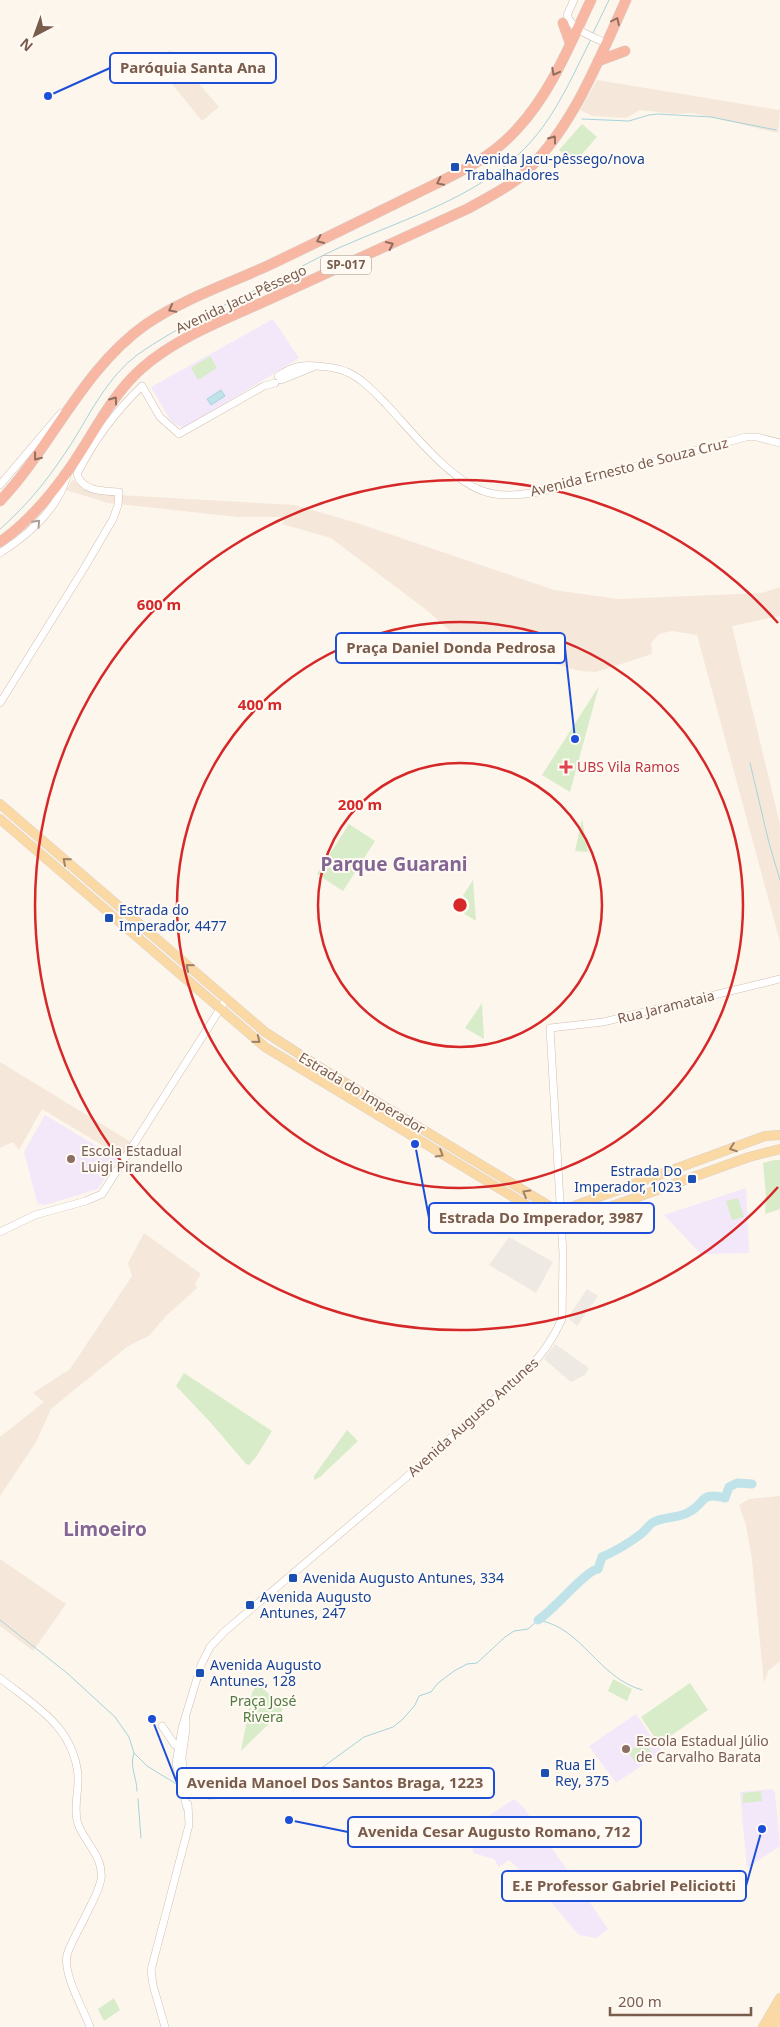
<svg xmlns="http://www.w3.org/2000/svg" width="780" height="2027" viewBox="0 0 780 2027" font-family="'Noto Sans',sans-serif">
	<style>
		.residential { fill: #f5e8da }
		.industrial { fill: #efe9e4 }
		.education { fill: #f3e8fa }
		.green { fill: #d8ecc9 }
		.water { fill: #bfe3e8; stroke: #a5d3da }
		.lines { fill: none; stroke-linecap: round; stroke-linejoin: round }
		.stream { stroke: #a5d3da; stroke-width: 1 }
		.river { stroke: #bfe3e8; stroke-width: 9 }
		.minor-casing { stroke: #d1beb0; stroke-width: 8 }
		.major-casing { stroke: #dad1cd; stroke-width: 10 }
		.highway-casing { stroke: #dad1cd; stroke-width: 11 }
		.minor { stroke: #fff; stroke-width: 7 }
		.major { stroke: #fbd9a5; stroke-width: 9 }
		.highway { stroke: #f7b7a3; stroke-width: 10 }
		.oneway { stroke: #936e5e }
		.oneway2 { stroke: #af9d94 }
		.oneway3 { stroke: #a18267 }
		.ring { fill: none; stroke: #d62828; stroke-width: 2.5 }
		.transit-dot { fill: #1a4fb4; stroke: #fffaf3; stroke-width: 2 }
		.health-dot { fill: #e0444e; stroke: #fffaf3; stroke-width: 2 }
		.education-dot { fill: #8d6e63; stroke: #fffaf3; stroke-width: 2 }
		.labels { text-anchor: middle; stroke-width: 4; stroke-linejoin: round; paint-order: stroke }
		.shield { fill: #fffaf3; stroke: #a28b7f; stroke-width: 1 }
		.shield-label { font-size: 12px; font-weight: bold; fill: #7a5c4d }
		.transit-label { font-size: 14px; fill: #164399; stroke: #fffaf3; text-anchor: start }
		.street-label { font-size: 14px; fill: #7a5c4d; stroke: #fffaf3 }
		.health-label { font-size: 14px; fill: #be3a42; stroke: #fffaf3; text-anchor: start }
		.education-label { font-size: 14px; fill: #785e54; stroke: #fffaf3; text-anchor: start }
		.park-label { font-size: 14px; fill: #537a41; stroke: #fffaf3 }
		.district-label { font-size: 19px; font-weight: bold; fill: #846695; stroke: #fffaf3 }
		.centre { fill: #d62828; stroke: #fffaf3; stroke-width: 2.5 }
		.ring-label { font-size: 15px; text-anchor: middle; font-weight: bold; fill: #d62828; stroke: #fffaf3; stroke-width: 4; stroke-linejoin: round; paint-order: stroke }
		.leader { fill: none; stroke: #1d4ed8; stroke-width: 2 }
		.callout-dot { fill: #1d4ed8; stroke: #fffaf3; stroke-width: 2 }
		.callout { fill: #fffaf3; stroke: #1d4ed8; stroke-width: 2 }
		.callout-label { font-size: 15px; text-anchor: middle; font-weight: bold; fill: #7a5c4d }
	</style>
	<rect width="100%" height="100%" fill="#fdf6ec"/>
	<path class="residential" d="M170,50l49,57 -17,14 -48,-59z
		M597,80l183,30 -2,23 -86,-20 -18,1 -34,-4 -14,8 -34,-2 -12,-6z
		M73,479l8,9 20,6 194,11 62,18 197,67 64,9 144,-6 18,-6v29l-48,10 48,198v118l-83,-307 -25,-4 -13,3 -8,9 1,11 -56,18 -16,-1 -126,-36 -25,-23 -98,-74 -49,-14 5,-7h-49l-130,-14 -42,-13z
		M0,1062l131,80 -9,15 -80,-48 -23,41 -6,-8 -13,6z
		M144,1233l57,41 -6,9 2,5 -32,29 -16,19 -21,10 -77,63 -15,33 -36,54v-59l44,-35 -11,-9 37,-24 62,-93 -4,-13z
		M780,1496v165l-12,10 -4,12 -12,-123 -6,-35 -7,-20 10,-6z
		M0,1559l66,45 -33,47 -33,-25z"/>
	<path class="industrial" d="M509,1237l44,25 -17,31 -47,-28z
		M587,1289l11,7 -21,30 -8,-7v-3z
		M555,1344l34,24 -4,7 -14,7 -27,-23z"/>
	<path class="education" d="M273,319l26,39 -114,70 -10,-4 -6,-6 -18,-31z
		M45,1115l70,42 2,3 -19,29 -53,16 -6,-1 -2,-2 -13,-50z
		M746,1188l3,65 -48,1 -37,-39z
		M636,1714l26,38 -46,31 -27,-37z
		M772,1789l3,3 5,54 -33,22 -7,-76z
		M514,1799l10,9 84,121 -12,9 -17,-3 -40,-47 -30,-28 -10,7 -5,-8 -21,-6 -1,-10 -8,-11z"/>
	<path class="green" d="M582,124l15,13 -23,26 -15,-13z
		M210,356l7,12 -19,12 -7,-12z
		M599,686l-29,106 -28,-17z
		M582,819l6,33 -13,-1z
		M349,824l26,17 -32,50 -26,-17z
		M473,880l3,41 -21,-13z
		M482,1003l2,36 -19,-11z
		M774,1160h6v49l-15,5 1,-18 -3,-33z
		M738,1198l6,19 -12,3 -6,-19z
		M184,1373l88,58 -16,26 -7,8 -3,-1 -35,-41 -35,-37z
		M347,1430l11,11 -38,36 -6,3v-4z
		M613,1679l19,10 -5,12 -19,-10z
		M258,1682l25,28 -42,41 11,-58z
		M690,1683l18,27 -49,34 -18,-27z
		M644,1741l7,11 -16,10 -7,-10z
		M761,1791l1,10 -19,2v-10z
		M114,1998l6,12 -16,11 -6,-12z"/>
	<path class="water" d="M221,390l4,6 -14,9 -4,-6z"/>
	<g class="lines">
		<path class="stream" d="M593,33l16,-33
			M582,119l47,2 20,-6 9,-1 53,3 65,13
			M0,529c30,-26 52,-55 73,-88 19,-31 35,-64 64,-86 41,-29 88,-50 133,-72 26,-13 51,-28 78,-39 59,-26 125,-46 172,-91 33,-31 51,-74 71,-114
			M750,763l19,80 11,37
			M0,1620l67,53 48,44 14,20 5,16 13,13 31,19
			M134,1753c-5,13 3,25 3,38
			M186,1790l23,9 77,-5 78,-57 29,-10 10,-8 12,-14 4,-9 12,-4 7,-9 16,-12 13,-7 10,-1 28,-26 9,-6 14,-2 10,-9c45,8 59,57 104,70
			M138,1799l3,39"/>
		<path class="river" d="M538,1620c15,-9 49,-51 60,-51l4,-12c14,-6 27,-14 39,-23 4,-3 7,-8 11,-11 11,-7 26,-4 37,-11 16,-8 11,-21 36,-14l4,-11 8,-4 15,1"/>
		<g class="minor-casing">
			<path id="minor" d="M574,0l-7,15c6,16 24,21 39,28
				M278,376c14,-9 23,-12 39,-10 10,1 20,1 30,6 16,7 28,21 40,33 25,27 60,71 93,85 20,8 42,5 63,1l203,-54h11l23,6
				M281,380l32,-13
				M0,485l61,-72
				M0,553c28,-18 58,-44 67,-77
				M0,703l83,-133 30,-51 5,-14 1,-13c-15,-1 -37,0 -42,-18 16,-32 39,-63 65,-88l18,31 19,17 85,-48 11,-3
				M0,1232l35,-17 51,-14 16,-7 125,-196
				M0,1678c35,28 73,48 78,97 1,16 -5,34 0,49 7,19 26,33 23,55 -2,13 -11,27 -16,38 -6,13 -14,25 -18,38 -4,20 16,53 23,72
				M162,1726l13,19 4,-2
				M183,1774l-1,-17 4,-28v-9
				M187,1808l-11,-45 6,-35 19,-63 9,-18 14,-15 178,-151 122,-108c16,-15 29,-34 38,-54l1,-65 -13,-226 53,-6 177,-43
				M165,2027l-12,-42 -2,-15 38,-145 -1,-21"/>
		</g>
		<g class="major-casing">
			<path id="major" d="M0,804l265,228 51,33 235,142 9,3 6,-1 199,-73 15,-1
				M0,819l265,228 288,174 8,2 7,-1 181,-65 31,-8
				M763,2027l17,-29
				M773,2027l7,-12"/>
		</g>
		<g class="highway-casing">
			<path id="highway" d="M563,23l7,20
				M598,61l27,-10
				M0,501c52,-55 82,-131 145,-176 36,-25 80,-40 120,-58 49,-23 99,-48 148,-72 38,-19 76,-34 104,-66 34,-36 53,-85 74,-129
				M0,542c29,-20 52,-48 72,-77 22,-32 39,-69 69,-96 36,-32 85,-50 129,-70 66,-30 132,-60 197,-90 18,-10 37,-19 53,-32 52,-46 78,-116 106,-177"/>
		</g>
		<use href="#minor" class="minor"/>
		<use href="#major" class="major"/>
		<use href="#highway" class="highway"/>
	</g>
	<defs><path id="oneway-chevron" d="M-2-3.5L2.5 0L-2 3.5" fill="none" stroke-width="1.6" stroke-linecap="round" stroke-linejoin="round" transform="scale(1.25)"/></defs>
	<g class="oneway">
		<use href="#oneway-chevron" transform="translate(616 21) rotate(-65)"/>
		<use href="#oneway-chevron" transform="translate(555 72) rotate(118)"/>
		<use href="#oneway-chevron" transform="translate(553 139) rotate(-54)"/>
		<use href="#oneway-chevron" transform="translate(440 182) rotate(154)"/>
		<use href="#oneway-chevron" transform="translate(320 240) rotate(155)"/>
		<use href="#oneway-chevron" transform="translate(390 245) rotate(-25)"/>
		<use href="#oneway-chevron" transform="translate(172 309) rotate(152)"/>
		<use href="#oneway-chevron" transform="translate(114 400) rotate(-54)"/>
		<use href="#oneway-chevron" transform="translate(37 457) rotate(128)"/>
	</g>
	<use class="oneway2" href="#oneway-chevron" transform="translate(37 523) rotate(-47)"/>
	<g class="oneway3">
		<use href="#oneway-chevron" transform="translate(66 861) rotate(-139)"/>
		<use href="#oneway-chevron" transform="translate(189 967) rotate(-139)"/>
		<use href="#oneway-chevron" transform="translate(257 1040) rotate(39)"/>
		<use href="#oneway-chevron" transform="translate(733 1148) rotate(160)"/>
		<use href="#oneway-chevron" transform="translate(440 1154) rotate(31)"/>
		<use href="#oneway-chevron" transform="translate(526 1193) rotate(-149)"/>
	</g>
	<g class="ring">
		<circle cx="460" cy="905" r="142"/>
		<circle cx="460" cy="905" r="283"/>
		<path d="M778 1187A425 425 0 1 1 778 623"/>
	</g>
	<g class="transit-dot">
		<rect x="450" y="162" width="10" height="10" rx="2.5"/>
		<rect x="104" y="913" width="10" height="10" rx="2.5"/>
		<rect x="687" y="1174" width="10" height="10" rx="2.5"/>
		<rect x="288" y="1573" width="10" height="10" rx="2.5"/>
		<rect x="245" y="1600" width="10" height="10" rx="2.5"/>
		<rect x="195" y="1668" width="10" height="10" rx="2.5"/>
		<rect x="540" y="1768" width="10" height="10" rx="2.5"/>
	</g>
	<path class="health-dot" d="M563.5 759.5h5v5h5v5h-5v5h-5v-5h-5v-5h5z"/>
	<g class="education-dot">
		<circle cx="71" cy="1159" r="5"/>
		<circle cx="626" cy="1749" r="5"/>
	</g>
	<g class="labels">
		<rect class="shield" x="321" y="255.5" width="50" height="19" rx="4"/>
		<g class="shield-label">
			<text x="346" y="269">SP-017</text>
		</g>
		<g class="transit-label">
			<text x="465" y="164">Avenida Jacu-pêssego/nova<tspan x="465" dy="16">Trabalhadores</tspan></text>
			<text x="119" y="915">Estrada do<tspan x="119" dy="16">Imperador, 4477</tspan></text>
			<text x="682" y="1176" text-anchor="end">Estrada Do<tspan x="682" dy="16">Imperador, 1023</tspan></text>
			<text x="303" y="1583">Avenida Augusto Antunes, 334</text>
			<text x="260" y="1602">Avenida Augusto<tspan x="260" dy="16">Antunes, 247</tspan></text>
			<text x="210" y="1670">Avenida Augusto<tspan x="210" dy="16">Antunes, 128</tspan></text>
			<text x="555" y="1770">Rua El<tspan x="555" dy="16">Rey, 375</tspan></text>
		</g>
		<g class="street-label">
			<text transform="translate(241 299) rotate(-25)" y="5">Avenida Jacu-Pêssego</text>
			<text transform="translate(629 467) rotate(-14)" y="5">Avenida Ernesto de Souza Cruz</text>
			<text transform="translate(666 1007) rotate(-14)" y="5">Rua Jaramataia</text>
			<text transform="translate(362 1093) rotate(31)" y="5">Estrada do Imperador</text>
			<text transform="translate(473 1417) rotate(-42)" y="5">Avenida Augusto Antunes</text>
		</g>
		<g class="health-label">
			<text x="577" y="772">UBS Vila Ramos</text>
		</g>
		<g class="education-label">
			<text x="81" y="1156">Escola Estadual<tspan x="81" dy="16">Luigi Pirandello</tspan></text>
			<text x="636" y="1746">Escola Estadual Júlio<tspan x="636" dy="16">de Carvalho Barata</tspan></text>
		</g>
		<g class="park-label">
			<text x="263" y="1706">Praça José<tspan x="263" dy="16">Rivera</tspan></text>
		</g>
		<g class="district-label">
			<text x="394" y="871">Parque Guarani</text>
			<text x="105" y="1536">Limoeiro</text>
		</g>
	</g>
	<circle cx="460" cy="905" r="8" class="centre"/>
	<g class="ring-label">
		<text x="159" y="610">600 m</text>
		<text x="260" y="710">400 m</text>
		<text x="360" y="810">200 m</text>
	</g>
	<path class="leader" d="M48 96L110 68M575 739L565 648M415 1144L429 1218M152 1719L177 1783M289 1820L348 1832M762 1829L746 1886"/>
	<g class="callout-dot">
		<circle cx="48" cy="96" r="5"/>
		<circle cx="575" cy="739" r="5"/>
		<circle cx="415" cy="1144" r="5"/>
		<circle cx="152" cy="1719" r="5"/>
		<circle cx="289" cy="1820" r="5"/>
		<circle cx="762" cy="1829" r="5"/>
	</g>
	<g class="callout">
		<rect x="110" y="53" width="166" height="30" rx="5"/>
		<rect x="336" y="633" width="229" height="30" rx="5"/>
		<rect x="429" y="1203" width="225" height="30" rx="5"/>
		<rect x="177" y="1768" width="317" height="30" rx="5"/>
		<rect x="348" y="1817" width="293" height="30" rx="5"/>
		<rect x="502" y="1871" width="244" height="30" rx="5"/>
	</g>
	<g class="callout-label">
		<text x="193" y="73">Paróquia Santa Ana</text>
		<text x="451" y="653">Praça Daniel Donda Pedrosa</text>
		<text x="541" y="1223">Estrada Do Imperador, 3987</text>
		<text x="335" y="1788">Avenida Manoel Dos Santos Braga, 1223</text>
		<text x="494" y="1837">Avenida Cesar Augusto Romano, 712</text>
		<text x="624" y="1891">E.E Professor Gabriel Peliciotti</text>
	</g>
	<g transform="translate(35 35) rotate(221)" stroke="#fffaf3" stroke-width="4" paint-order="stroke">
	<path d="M0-4L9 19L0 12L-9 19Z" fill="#7a5c4d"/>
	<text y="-8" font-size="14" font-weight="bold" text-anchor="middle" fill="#7a5c4d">N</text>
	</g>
	<path d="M610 2007v8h141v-8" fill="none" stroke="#7a5c4d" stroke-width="2.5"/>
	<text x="618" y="2007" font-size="15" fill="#7a5c4d" stroke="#fffaf3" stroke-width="4" paint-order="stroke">200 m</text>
</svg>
